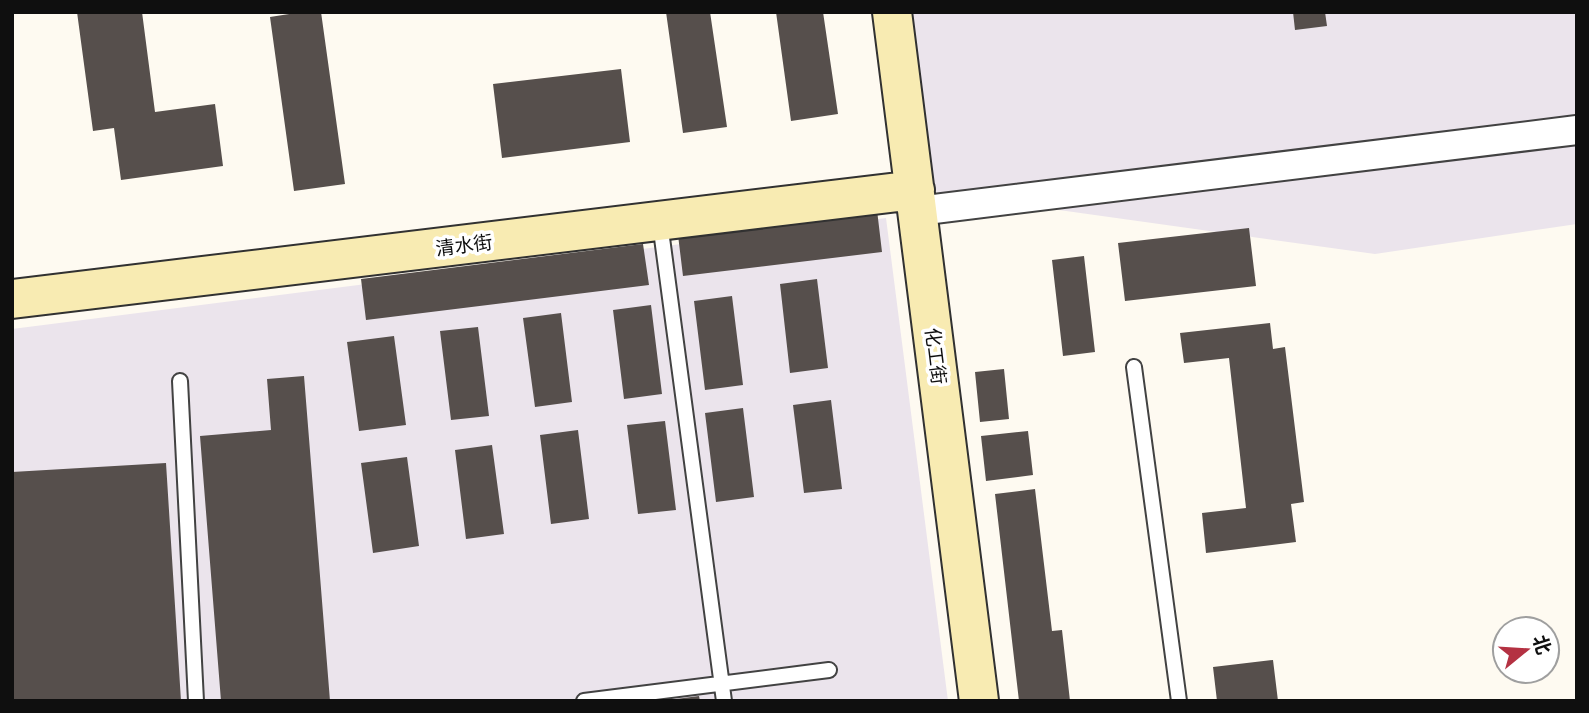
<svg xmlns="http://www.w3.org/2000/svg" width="1589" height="713" viewBox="0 0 1589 713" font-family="'Crimson Pro','Noto Sans SC',serif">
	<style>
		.industrial { fill: #ebe4ec }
		.building { fill: #564f4c }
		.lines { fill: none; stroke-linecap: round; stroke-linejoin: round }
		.lane-casing { stroke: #424242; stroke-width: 18 }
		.street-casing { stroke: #424242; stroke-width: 32 }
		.secondary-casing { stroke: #313131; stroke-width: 42 }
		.lane { stroke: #fff; stroke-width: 14 }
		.street { stroke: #fff; stroke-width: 28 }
		.secondary { stroke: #f8ebb2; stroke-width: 38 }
		.labels { text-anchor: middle; stroke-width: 7; stroke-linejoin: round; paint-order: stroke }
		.street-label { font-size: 19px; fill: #0f0f0f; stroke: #fff }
	</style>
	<rect width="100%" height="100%" fill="#fefaf1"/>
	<path class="industrial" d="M892,12h685v212l-202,30 -460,-64z
		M886,218l62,483h-936v-372z"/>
	<path class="building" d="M77,12h65l13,100 60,-8 8,62 -102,14 -7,-52 -21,3z
		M302,12h19l24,172 -51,7 -24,-174z
		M666,12h44l17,115 -44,6z
		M776,12h47l15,102 -47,7z
		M1293,12h32l2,14 -32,4z
		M621,69l9,73 -128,16 -9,-74z
		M877,210l5,42 -199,24 -5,-41z
		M1249,228l7,58 -131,15 -7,-58z
		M643,244l6,41 -283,35 -5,-41z
		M1084,256l11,96 -32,4 -11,-96z
		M817,279l11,89 -38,5 -10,-89z
		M732,296l11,89 -38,5 -11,-89z
		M651,305l11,89 -38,5 -11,-89z
		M561,313l11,89 -37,5 -12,-89z
		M1270,323l3,26 12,-2 19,155 -13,2 5,38 -90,11 -4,-40 44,-5 -17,-150 -45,5 -4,-30z
		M478,327l11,89 -38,4 -11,-89z
		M394,336l12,89 -47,6 -12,-89z
		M1004,369l5,50 -29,3 -5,-50z
		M304,376l26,325h-109l-21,-265 71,-6 -4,-51z
		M831,400l11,89 -38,4 -11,-88z
		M743,408l11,89 -38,5 -11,-89z
		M665,421l11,89 -38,4 -11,-89z
		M578,430l11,89 -38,5 -11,-89z
		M1028,431l5,44 -47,6 -5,-45z
		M492,445l12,89 -38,5 -11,-89z
		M407,457l12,89 -46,7 -12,-90z
		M166,463l15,238h-169v-229z
		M1035,489l17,142 10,-1 8,71h-51l-24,-207z
		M1273,660l5,41h-61l-4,-34z
		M699,696l1,5h-24v-2z"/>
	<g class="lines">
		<g class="lane-casing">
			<path id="lane" d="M660,223l64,478
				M1134,367l45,334
				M180,381l16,320
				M584,701l245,-31"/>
		</g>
		<g class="street-casing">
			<path id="street" d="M918,211l659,-81"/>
		</g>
		<g class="secondary-casing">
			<path id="secondary" d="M892,12l87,689
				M12,299l903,-109"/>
		</g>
		<use href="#lane" class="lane"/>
		<use href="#street" class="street"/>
		<use href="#secondary" class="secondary"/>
	</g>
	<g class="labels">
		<g class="street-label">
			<text transform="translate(464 245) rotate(-7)" y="7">清水街</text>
			<text transform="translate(936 356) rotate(83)" y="7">化工街</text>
		</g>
	</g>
	<rect width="1589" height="713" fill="none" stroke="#0f0f0f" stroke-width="28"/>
	<g transform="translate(1526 650) rotate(72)"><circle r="33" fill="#ffffff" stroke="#9f9f9f" stroke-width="2"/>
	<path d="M0-5L12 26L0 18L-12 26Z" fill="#b43142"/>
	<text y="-10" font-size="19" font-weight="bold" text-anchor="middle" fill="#0f0f0f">北</text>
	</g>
</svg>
